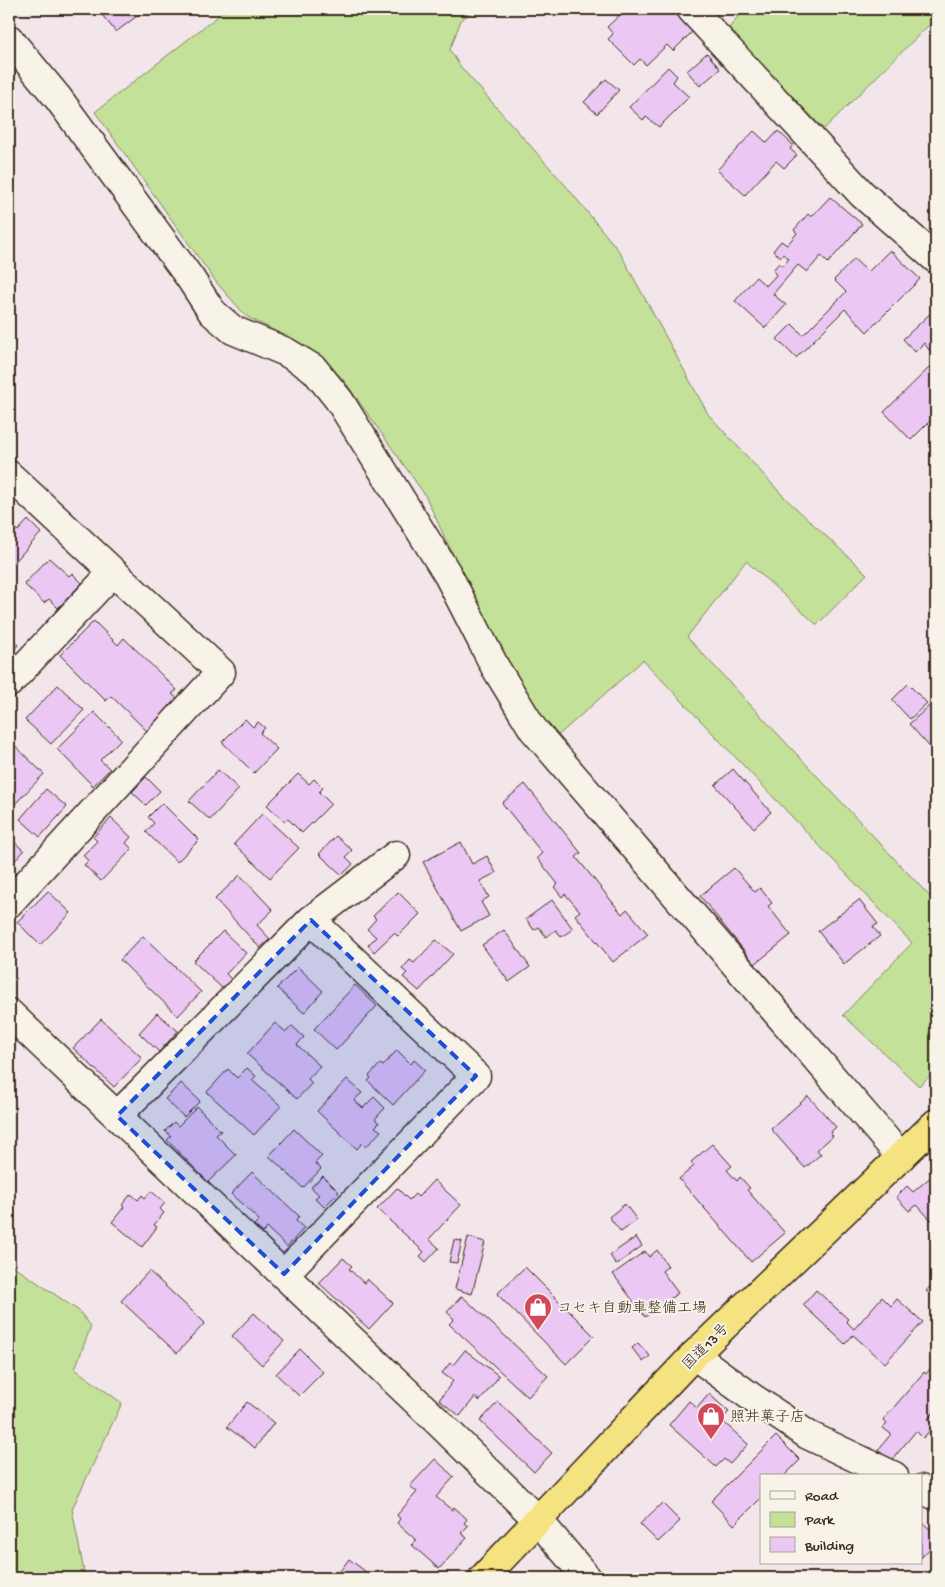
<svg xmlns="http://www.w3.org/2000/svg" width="945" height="1587" viewBox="0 0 945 1587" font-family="'Gochi Hand','Klee One',sans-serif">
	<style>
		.green { fill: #c4e199; stroke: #80865c }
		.building { fill: #ebc7f3; stroke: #3b2a1e }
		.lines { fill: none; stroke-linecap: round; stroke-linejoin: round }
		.minor-casing { stroke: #3b2a1e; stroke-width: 31 }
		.trunk-casing { stroke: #3b2a1e; stroke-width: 31 }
		.minor { stroke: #f7f3e8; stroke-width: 28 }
		.trunk { stroke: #f5e381; stroke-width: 28 }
		.marked { fill: #1d4ed8; fill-opacity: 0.2; stroke: #1d4ed8; stroke-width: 4; stroke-dasharray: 10 6; stroke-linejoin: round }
		.labels { text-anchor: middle; stroke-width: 4; stroke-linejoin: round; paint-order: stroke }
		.poi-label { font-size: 15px; fill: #3b2a1e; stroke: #f7f3e8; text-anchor: start }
		.street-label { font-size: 15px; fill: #3b2a1e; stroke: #f7f3e8 }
	</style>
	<rect width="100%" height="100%" fill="#f3e6eb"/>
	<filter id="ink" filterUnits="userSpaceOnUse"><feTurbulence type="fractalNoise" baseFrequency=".02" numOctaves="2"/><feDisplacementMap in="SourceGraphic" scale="10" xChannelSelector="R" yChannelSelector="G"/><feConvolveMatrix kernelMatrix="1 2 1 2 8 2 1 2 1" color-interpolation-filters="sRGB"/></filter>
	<g filter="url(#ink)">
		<path class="green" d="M227,9h249l-15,11 -11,30 10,16 106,120 53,65 89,163 77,84 82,76 -50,51 -71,-64 -59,76 249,266v167l-17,16 -76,-71 69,-72 -269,-283 -90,80 -54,-87 -74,-158 -82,-116 -33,-30 -64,-33 -30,-34 -121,-170z
			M743,9h193v9l-112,111 -96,-99z
			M9,1263l70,48 12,15 -16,43 47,34 -50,106 12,63 -2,6h-73z"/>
		<path class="building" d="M97,9h49l-30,23z
			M626,9h47l21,21 -21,21 -6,-6 -21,20 -6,-6 -6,6 -26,-26 5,-5 -6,-7z
			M707,53l13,16 -20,17 -13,-15z
			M668,67l9,9 -4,6 16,15 -30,30 -13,-10 -3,3 -14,-13z
			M606,79l13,11 -22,24 -13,-12z
			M754,131l13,12 11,-12 15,14 -3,4 7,6 -13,13 -8,-7 -31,34 -28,-25z
			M830,197l32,27 -34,39 -7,-7 -14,16 -9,-7 -25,29 13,11 -21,23 -30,-27 21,-24 10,9 10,-11 -3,-5 6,-7 3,3 7,-7 -6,-5 -2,3 -8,-6 8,-10 6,4 10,-12 -3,-3 14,-16 3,3z
			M890,250l30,29 -53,53 -22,-23 -49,49 -19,-19 15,-15 11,11 43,-43 -12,-12 20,-21 14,13z
			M935,309l1,34 -7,7 -5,-7 -9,9 -12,-13z
			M936,361v54l-25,25 -27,-28z
			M28,520l13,13 -31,34 -1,-45 9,9z
			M49,558l20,18 3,-3 10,10 -24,25 -9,-9 -5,4 -20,-19z
			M94,621l24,24 6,-7 53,52 -5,4 6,5 -31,32 -36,-35 -5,5 -46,-46z
			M9,637l9,8 -9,10z
			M908,684l19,19 -17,16 -18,-19z
			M58,685l26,25 -33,34 -26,-24z
			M936,700v54l-27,-30z
			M94,712l27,27 -21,21 10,9 -17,17 -36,-37z
			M245,719l8,8 5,-5 7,6 -5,5 17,16 -23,24 -32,-31z
			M9,740l35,34 -29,30 -6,-6z
			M733,769l38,43 -17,16 -39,-43z
			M218,770l21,19 -29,31 -21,-19z
			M298,774l11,10 5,-5 9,9 -4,4 12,12 -29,29 -14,-14 -3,3 -18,-17z
			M146,777l14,14 -14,14 -14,-13z
			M525,784l56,69 -5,4 46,57 5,-5 21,25 -35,28 -38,-47 5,-4 -15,-17 -3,3 -8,-10 4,-3 -21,-26 5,-5 -40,-50z
			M46,789l21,18 -27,30 -20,-18z
			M162,803l37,37 -22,22 -31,-30 8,-9 -6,-6z
			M262,814l37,34 -29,30 -36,-34z
			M111,818l20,19 -5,6 6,6 -31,32 -17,-16 4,-4 -5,-6 14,-14 -4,-4z
			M336,836l16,14 -6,7 7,7 -11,11 -23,-21z
			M9,837l15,14 -15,16z
			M461,842l11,22 15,-8 9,17 -16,8 9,16 -8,5 8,14 -28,15 -38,-69z
			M734,868l21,24 5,-4 12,15 -4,3 23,29 -36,29 -55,-68z
			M240,875l33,35 -16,15 13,14 -10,9 -45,-49z
			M48,891l23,22 -31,32 -23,-23z
			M398,892l22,22 -22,22 -4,-3 -20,19 -6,-7 8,-8 -9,-8 9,-10 -3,-3z
			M552,900l21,29 -12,8 -5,-7 -10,7 -7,-10 -5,3 -8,-11z
			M859,900l19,24 -5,3 7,9 -36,28 -26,-33z
			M504,930l26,37 -21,15 -27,-37z
			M223,931l23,22 -20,21 6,6 -9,9 -30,-28z
			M143,936l58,56 -23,24 -58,-56z
			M436,940l17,14 -34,37 -16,-14 4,-4 -5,-4 8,-9 4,3z
			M298,967l25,24 -19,22 -27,-25z
			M355,985l22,21 -41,44 -22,-21z
			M157,1013l21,18 -19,21 -20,-19z
			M101,1019l41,39 -28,29 -41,-39z
			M275,1023l11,9 6,-6 12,11 -7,8 23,21 -12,13 4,4 -15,16 -50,-45z
			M397,1050l14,14 3,-4 11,10 -32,35 -25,-24 3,-3 -2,-2 11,-12 3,2z
			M247,1068l9,8 -4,4 29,26 -27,29 -47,-43 21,-23 9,9z
			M347,1079l15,14 -8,7 9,8 11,-11 11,11 -10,11 4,4 -4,4 6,4 -15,16 -4,-4 -5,6 -40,-38z
			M181,1083l19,18 -16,16 -19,-18z
			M808,1096l28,31 -6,6 3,3 -16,14 4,4 -16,14 -34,-39z
			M197,1107l24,24 -5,4 20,20 -28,27 -41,-42 4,-4 -6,-5 9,-9 4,4z
			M294,1129l28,27 -7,7 6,6 -18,19 -34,-32z
			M712,1144l20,22 -5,4 10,11 3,-4 10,11 -3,2 38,43 -34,29 -72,-83 15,-13 -3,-4z
			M936,1164v53l-5,3 -14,-15 -8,6 -13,-14 11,-11 6,6 20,-17 -4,-4z
			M252,1172l47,44 -3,5 8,7 -17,19 -20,-19 -4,5 -9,-8 5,-5 -28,-26z
			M323,1176l16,16 -15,15 -9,-9 4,-3 -8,-8z
			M434,1180l27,25 -32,34 10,9 -13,14 -6,-6 4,-4 -47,-43 20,-21 12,12 6,-6 3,3z
			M151,1191l14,12 -5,6 4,4 -10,12 3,2 -15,20 -30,-25 12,-15 -2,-2 9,-11 7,6 4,-5 3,3z
			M625,1204l12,16 -16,12 -12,-15z
			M468,1237l17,5 -13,52 -17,-5z
			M636,1237l6,9 -26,19 -6,-10z
			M454,1240l8,1 -5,22 -8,-1z
			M657,1250l11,16 -6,5 16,22 -33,24 -32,-43 32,-23 4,6z
			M343,1258l9,8 -3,3 15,14 3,-4 26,24 -24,26 -50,-46z
			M525,1267l69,69 -28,28 -69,-70z
			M149,1271l56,52 -28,30 -56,-52z
			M936,1280v19l-10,-8z
			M816,1290l32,29 -2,2 8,8 28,-32 9,9 6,-7 26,23 -38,41 -32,-28 -8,9 -42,-39z
			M462,1296l86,80 -20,21 -79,-73 5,-5 -7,-7z
			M254,1313l30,28 -22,24 -30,-29z
			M638,1343l12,13 -7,6 -11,-14z
			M300,1349l23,23 -24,24 -23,-22z
			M465,1350l34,26 -19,25 -5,-4 -15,19 -21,-16 14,-19 -11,-8 8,-10 3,2z
			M933,1365l3,2v42l-8,10 7,6 -12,13 -7,-7 -25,30 -13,-11 13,-16 -8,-6 4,-4 -4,-4 41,-48 2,2z
			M709,1394l20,18 -8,8 27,24 -18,20 -6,-5 -8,8 -47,-42 20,-24 8,7z
			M247,1402l27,21 -19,25 -28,-21z
			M498,1402l54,51 -18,19 -54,-51z
			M776,1436l24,24 -16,16h-23v22l-27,27 -23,-24z
			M435,1459l19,18 -18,20 16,13 2,-3 13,12 -3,4 4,3 -7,7 6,5 -28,31 -27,-24 4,-5 -19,-17 3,-4 -3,-4 20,-23 -7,-6z
			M662,1503l18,18 -22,21 -18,-18z
			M921,1521l13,12 -3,4 5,5 -15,16z
			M349,1559l25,19h-39z"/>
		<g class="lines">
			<g class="minor-casing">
				<path id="minor" d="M691,9l171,185 74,65
					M9,39l49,59 132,180 22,34 21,18 53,22 28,17 25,31 109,175 47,92 38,62 368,428
					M9,475l212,197 -212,231
					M9,683l104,-111
					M311,920l85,-65
					M9,1013l426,406 102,100 50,59
					M117,1116l194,-196 165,156 -192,198
					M694,1355l60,44 54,36 86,41
					M921,1489l15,7"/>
			</g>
			<g class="trunk-casing">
				<path id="trunk" d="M483,1578l211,-223 242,-232"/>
			</g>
			<use href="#minor" class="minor"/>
			<use href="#trunk" class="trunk"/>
		</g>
	</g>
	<path class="marked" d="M311,920l165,156 -192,198 -167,-158z"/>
	<defs>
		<g id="shop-pin" transform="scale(1.4375)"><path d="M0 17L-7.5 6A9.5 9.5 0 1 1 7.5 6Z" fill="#d1495b" stroke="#f7f3e8"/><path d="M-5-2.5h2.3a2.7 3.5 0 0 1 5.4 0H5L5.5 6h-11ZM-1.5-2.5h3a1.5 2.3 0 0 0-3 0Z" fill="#fff"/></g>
	</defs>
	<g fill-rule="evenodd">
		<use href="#shop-pin" x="538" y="1307"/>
		<use href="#shop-pin" x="711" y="1416"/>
	</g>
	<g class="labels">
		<g class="poi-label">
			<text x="557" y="1312">コセキ自動車整備工場</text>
			<text x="730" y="1421">照井菓子店</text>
		</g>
		<g class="street-label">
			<text transform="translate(705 1346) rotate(-45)" y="5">国道13号</text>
		</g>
	</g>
	<rect width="945" height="1587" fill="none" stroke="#f7f3e8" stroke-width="30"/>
	<rect x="15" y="15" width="915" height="1557" fill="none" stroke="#3b2a1e" stroke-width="2" filter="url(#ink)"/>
	<rect x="760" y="1474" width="162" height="90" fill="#f7f3e8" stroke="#aca397"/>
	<rect x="770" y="1491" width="25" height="8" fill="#f7f3e8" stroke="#aca397"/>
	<text x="805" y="1500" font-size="15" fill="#3b2a1e">Road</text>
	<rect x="770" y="1512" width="25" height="15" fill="#c4e199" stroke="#aca397"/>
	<text x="805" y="1524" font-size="15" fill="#3b2a1e">Park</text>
	<rect x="770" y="1537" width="25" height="15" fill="#ebc7f3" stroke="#aca397"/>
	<text x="805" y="1550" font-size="15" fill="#3b2a1e">Building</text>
</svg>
